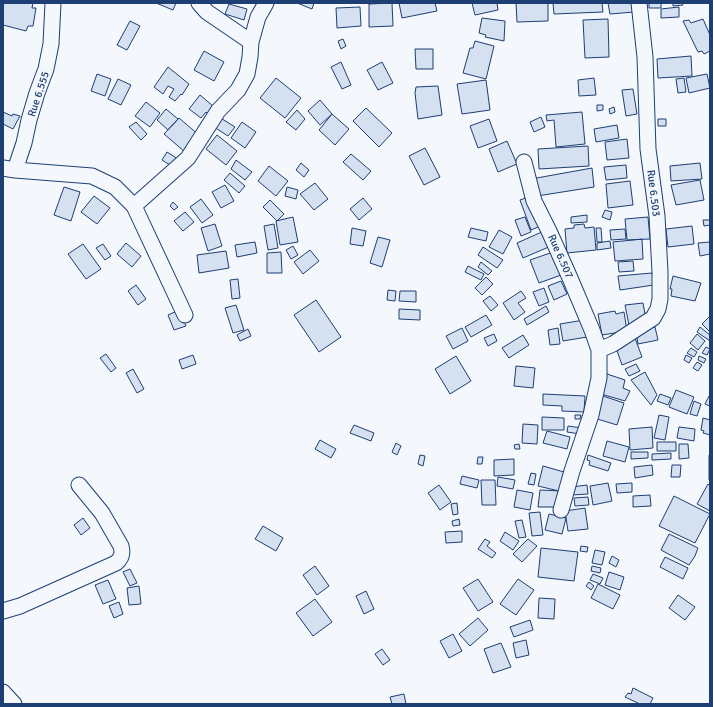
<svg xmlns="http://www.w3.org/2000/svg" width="713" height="707" viewBox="0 0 713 707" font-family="Signika,sans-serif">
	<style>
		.building { fill: #d5e0f0; stroke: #1d3f73 }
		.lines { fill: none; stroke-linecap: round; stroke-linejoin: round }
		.minor-casing { stroke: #1d3f73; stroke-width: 17 }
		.minor { stroke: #f4f7fb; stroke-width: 15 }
		.labels { text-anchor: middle; stroke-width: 3; stroke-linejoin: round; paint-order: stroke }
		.street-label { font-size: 11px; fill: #1d3f73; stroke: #f4f7fb }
	</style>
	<rect width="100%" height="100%" fill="#f4f7fb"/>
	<path class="building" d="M4,3h29l-1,5h4l-3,18h-5l-2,5 -23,-6v-17z
		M156,3h20l-3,7z
		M297,3h17l-2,6z
		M392,3l1,23 -24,1v-23z
		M399,3h36l2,8 -35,7z
		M472,3h25l1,7 -23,5z
		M516,3h32v18l-31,1z
		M553,3h49l1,9 -49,2z
		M608,3h25l1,9 -24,2z
		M649,3h12v5h-12z
		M673,3h9l1,2 -10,1z
		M229,4l18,5 -3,11 -19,-6z
		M360,7l1,19 -24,2 -1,-20z
		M679,7v10l-18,1v-9z
		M482,18l23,3 -1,20 -19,-4 1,-2 -7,-2z
		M608,19l1,38 -24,1 -2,-38z
		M703,19l7,16v16l-6,3 -2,-3 -4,1 -15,-31 6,-1 2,3z
		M130,21l10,5 -13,24 -10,-5z
		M343,39l3,7 -5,3 -3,-8z
		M475,41l19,5 -8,33 -23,-6 7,-25h3z
		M415,49h18v20h-17z
		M204,51l20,11 -10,19 -20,-11z
		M691,56l1,20 -34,2 -1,-19z
		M341,62l10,23 -9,4 -11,-22z
		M382,62l11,21 -15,7 -11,-20z
		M168,67l21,17 -7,11 -1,-1 -6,7 -6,-4 5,-8 -6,-3 -5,8 -9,-7z
		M97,74l14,5 -6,17 -14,-5z
		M707,74l3,14 -21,5 -3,-15z
		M276,78l25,20 -16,20 -25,-20z
		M594,78l2,17 -17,1 -1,-16z
		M684,78l2,14 -8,1 -2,-14z
		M118,79l13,6 -10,20 -13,-6z
		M486,80l4,30 -28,4 -5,-30z
		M438,86l4,29 -24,4 -3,-26 1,-6z
		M633,89l4,25 -11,2 -4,-26z
		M200,95l13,11 -5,8 -2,-2 -5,6 -12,-9z
		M320,100l12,14 -12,11 -12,-14z
		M146,102l14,11 -10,14 -15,-11z
		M597,105h6v5l-6,1z
		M614,107l1,5 -5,2 -1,-5z
		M366,108l26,25 -13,14 -26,-26z
		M166,109l12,10 -10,11 -11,-10z
		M297,110l8,9 -9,11 -10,-8z
		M3,112l9,4 1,-2 7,2 -7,13 -10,-5z
		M582,112l3,32 -29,3 -2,-27 -7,1 -1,-6z
		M332,114l17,15 -14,16 -16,-15z
		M219,117l16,10 -7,9 -14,-9z
		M541,117l4,10 -11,5 -4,-10z
		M179,118l21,18 -15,16 -21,-18z
		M489,119l8,22 -19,7 -8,-22z
		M658,119h8v7h-8z
		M136,122l11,12 -6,6 -12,-13z
		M242,122l14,10 -11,16 -14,-10z
		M617,125l2,13 -23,4 -2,-13z
		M217,135l20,16 -11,14 -20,-16z
		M627,139l2,19 -22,2 -2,-18z
		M507,141l10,23 -19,8 -9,-23z
		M588,146l1,20 -50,3 -1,-20z
		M425,148l15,29 -16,8 -15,-29z
		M167,152l11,7 -5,8 -11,-7z
		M351,154l20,17 -8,9 -20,-18z
		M236,160l16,12 -7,8 -14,-11z
		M301,163l8,7 -5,7 -8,-7z
		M700,163l2,16 -31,2 -1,-15z
		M626,165l1,13 -21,2 -2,-13z
		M269,166l19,15 -12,15 -18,-15z
		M592,168l2,19 -57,9 -6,-17z
		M230,173l15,13 -6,7 -15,-13z
		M700,180l4,20 -28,5 -5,-20z
		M630,181l3,24 -25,3 -2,-24z
		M315,183l13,16 -14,11 -14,-16z
		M225,185l9,16 -13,7 -9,-16z
		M64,187l16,5 -9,29 -17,-6z
		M287,187l11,3 -2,9 -11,-3z
		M94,196l16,12 -13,16 -16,-12z
		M531,196l12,29 -12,5 -11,-30z
		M363,198l9,11 -13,11 -9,-11z
		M201,199l12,16 -11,8 -12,-16z
		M270,200l14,14 -7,7 -14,-14z
		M173,202l5,5 -4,3 -4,-4z
		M605,210l7,2 -2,8 -8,-3z
		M185,212l9,10 -11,9 -9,-10z
		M587,215v7l-16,1v-6z
		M293,217l5,25 -18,3 -4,-24z
		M525,217l6,15 -10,4 -6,-16z
		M648,217l2,22 -23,1 -2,-21z
		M703,220h7v5l-6,1z
		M215,224l7,22 -14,5 -7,-23z
		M274,224l4,24 -10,2 -4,-24z
		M584,224l1,4 9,-1 2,23 -29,3 -2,-24 9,-1v-3z
		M692,226l2,18 -26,3 -2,-18z
		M352,228l14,3 -3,15 -13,-2z
		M471,228l17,4 -2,9 -18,-4z
		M596,228h5l1,14h-5z
		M625,229l1,10 -15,1 -1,-10z
		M499,230l13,7 -9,17 -14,-7z
		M544,231l7,15 -28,12 -6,-15z
		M378,237l12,3 -8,27 -12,-4z
		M642,239l1,20 -28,2 -2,-19z
		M610,241l1,7 -14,2v-7z
		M255,242l2,11 -20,4 -2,-12z
		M710,242v12l-10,2 -2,-13z
		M126,243l15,13 -9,11 -15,-13z
		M83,244l18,25 -15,10 -18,-25z
		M103,244l8,12 -6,4 -9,-12z
		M293,246l5,9 -7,4 -5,-9z
		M483,247l20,13 -6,8 -19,-13z
		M310,250l9,11 -16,13 -9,-12z
		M226,251l3,17 -30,5 -2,-18z
		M556,251l8,23 -25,9 -9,-23z
		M281,252l1,21h-15v-20z
		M633,261l1,10 -15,1 -1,-10z
		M481,262l11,9 -4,4 -10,-8z
		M468,266l16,8 -3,6 -16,-8z
		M652,273l2,12 -34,5 -2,-14z
		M673,276l28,7 -6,18 -24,-5 1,-7h-2z
		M486,277l7,7 -11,11 -7,-7z
		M238,279l2,19 -8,1 -2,-19z
		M561,281l6,13 -13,6 -6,-14z
		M136,285l10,14 -8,6 -10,-14z
		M544,288l5,14 -10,4 -6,-14z
		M388,290l8,1 -1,10 -8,-1z
		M400,291h16v11l-17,-1z
		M521,291l5,7 -8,5 7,9 -11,8 -11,-17z
		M490,296l8,9 -7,6 -8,-10z
		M316,300l25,37 -22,15 -25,-37z
		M643,303l2,11 -16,11 -4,-20z
		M236,305l8,25 -11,3 -8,-25z
		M546,306l3,6 -22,13 -3,-6z
		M399,309l21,1v10l-21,-1z
		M179,310l7,16 -12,4 -6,-15z
		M615,311l1,3 8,-2 3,19 -25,4 -4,-21z
		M486,315l6,10 -21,12 -6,-10z
		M710,316v16l-8,-8z
		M584,320l3,17 -24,4 -3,-17z
		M655,327l3,13 -20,4 -2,-13z
		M700,327l10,8v6l-13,-9z
		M462,328l6,13 -15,8 -7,-13z
		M558,328l2,16 -10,1 -2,-15z
		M248,329l3,7 -11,5 -3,-6z
		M494,334l3,7 -9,5 -4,-8z
		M697,334l8,7 -7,9 -8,-7z
		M523,335l6,10 -20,13 -7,-10z
		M635,338l7,19 -20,8 -7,-20z
		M706,347l4,2 -3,6 -5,-2z
		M691,348l6,4 -3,5 -7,-4z
		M106,354l10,14 -5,4 -11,-14z
		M193,355l3,9 -14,5 -3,-9z
		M686,355l6,3 -3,5 -5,-3z
		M456,356l15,25 -21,13 -15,-25z
		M699,356l7,3 -2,4 -6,-3z
		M697,362l5,3 -4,6 -5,-3z
		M636,364l4,7 -11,5 -4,-7z
		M516,366l19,2 -2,20 -19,-2z
		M133,369l11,20 -7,4 -11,-20z
		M645,372l12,23 -6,10 -20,-25z
		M607,374l18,6 -2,8 7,3 -5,10 -24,-7z
		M676,390l18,7 -7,17 -18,-7z
		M543,394l42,2 -1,16 -22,-1v-5l-19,-1z
		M660,394l11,4 -3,7 -11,-4z
		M600,395l24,8 -7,22 -23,-7z
		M709,396h1v10l-5,-2z
		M694,401l7,3 -4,12 -7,-2z
		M575,415h6l-1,4h-5z
		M659,415l10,2 -4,23 -11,-2z
		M542,417l22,1v12h-22z
		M703,418l7,2v15l-7,-2 1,-2 -3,-1z
		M523,424l15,1 -1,19 -15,-1z
		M354,425l20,8 -3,8 -21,-8z
		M568,426l14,2 -2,6 -13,-2z
		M652,427l1,21 -23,2 -1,-21z
		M679,427l16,2 -1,12 -17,-3z
		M547,431l23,6 -3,12 -24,-6z
		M320,440l16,9 -5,9 -16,-9z
		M607,441l22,6 -4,15 -22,-6z
		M657,442h19v9h-19z
		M396,443l5,3 -4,9 -5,-3z
		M519,444l1,5h-5l-1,-4z
		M679,444h9l1,14 -10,1z
		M631,452h17v6l-17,1z
		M671,453v6l-19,1v-6z
		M420,455l5,1 -2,10 -5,-2z
		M588,455l23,8 -3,8 -19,-6 1,-4 -3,-1z
		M709,455h1v25h-1z
		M478,457h5l-1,7h-5z
		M514,459v16l-20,1v-16z
		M652,465l1,10 -18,3 -1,-11z
		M672,465h9l-1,12h-9z
		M543,466l21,6 -5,19 -21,-5z
		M531,473l5,1 -2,11 -6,-1z
		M462,476l17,4 -2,8 -17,-4z
		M498,477l17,3 -2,9 -16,-3z
		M481,480h14l1,25h-14z
		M608,483l4,18 -19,4 -3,-19z
		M632,483v9l-15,1 -1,-9z
		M708,484l2,2v25l-13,-7z
		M439,485l12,17 -11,8 -12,-17z
		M587,485l1,9 -16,1 -1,-8z
		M517,490l16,3 -3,17 -16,-3z
		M540,490l21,1 -2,16h-21z
		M650,495l1,11 -18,1v-11z
		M674,496l36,18 -15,29 -36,-17z
		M588,497l1,8 -14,1 -1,-8z
		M457,503l1,11 -5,1 -2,-11z
		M585,508l3,21 -20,2 -3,-20z
		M540,512l3,23 -11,1 -3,-23z
		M549,514l17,4 -4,16 -17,-4z
		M83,518l7,10 -9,7 -7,-10z
		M459,519l1,6 -7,1 -1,-5z
		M522,520l4,17 -7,1 -4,-17z
		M263,526l20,12 -7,13 -21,-12z
		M462,531v11l-16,1 -1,-11z
		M505,532l14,9 -6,9 -13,-9z
		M669,534l29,14 -3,8 -6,9 -28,-15z
		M485,539l5,3 -3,4 9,7 -4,5 -14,-9z
		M528,539l9,7 -15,16 -9,-8z
		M581,546l7,1 -1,5 -7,-1z
		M541,548l37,4 -4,29 -36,-4z
		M595,550l10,2 -3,13 -10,-2z
		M612,556l7,4 -3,7 -7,-4z
		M665,557l23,11 -5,11 -23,-12z
		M315,566l14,20 -12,9 -14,-20z
		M592,566l9,2 -1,5 -9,-2z
		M130,569l7,14 -7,3 -7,-14z
		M609,572l15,5 -4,13 -15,-5z
		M593,574l10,4 -3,6 -10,-4z
		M478,579l15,23 -15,9 -15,-23z
		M518,579l16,11 -18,25 -16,-11z
		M108,580l8,19 -13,5 -8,-19z
		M589,582l5,4 -3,4 -5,-4z
		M598,584l22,11 -7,14 -22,-11z
		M139,586l2,18 -12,1 -2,-17z
		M366,591l8,18 -10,5 -8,-18z
		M678,595l17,12 -10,13 -16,-12z
		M539,598l16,1 -1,20 -16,-1z
		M315,599l17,23 -19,14 -17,-23z
		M119,602l4,12 -9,4 -5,-12z
		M478,618l10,12 -18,16 -11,-12z
		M530,620l3,10 -19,7 -4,-10z
		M453,634l9,17 -13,7 -9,-17z
		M526,640l3,15 -13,3 -3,-15z
		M501,643l10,24 -18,6 -9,-24z
		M382,649l8,11 -7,5 -8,-11z
		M633,688l20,10 -3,6h-10l-15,-7 3,-4 3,1z
		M404,694l2,10h-14l-2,-7z"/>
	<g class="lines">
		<g class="minor-casing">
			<path id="minor" d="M199,3l8,9 44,30
				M524,162l10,39 15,30 21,47 22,52 7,20v28l-8,37 -19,56 -11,39
				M3,168l12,2 9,-27 5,-23 8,-27 9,-24 5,-25 2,-41
				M15,170l77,6 23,11 19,19 51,109
				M134,206l54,-48 30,-47 20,-21 9,-16 3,-17 1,-15 7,-25 8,-14
				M599,350l14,-6 40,-26 5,-9 2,-10v-27l-3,-56 -9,-67 -3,-92 -6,-54
				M3,611l17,-5 96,-43c6,-5 7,-10 5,-17l-19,-33 -23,-28
				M3,692l11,12"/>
		</g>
		<use href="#minor" class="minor"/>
	</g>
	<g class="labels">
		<g class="street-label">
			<text transform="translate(38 94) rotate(-72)" y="4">Rue 6.555</text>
			<text transform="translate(654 193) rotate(83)" y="4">Rue 6.503</text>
			<text transform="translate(561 256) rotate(66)" y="4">Rue 6.507</text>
		</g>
	</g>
	<rect width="713" height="707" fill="none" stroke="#1d3f73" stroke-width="8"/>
</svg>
